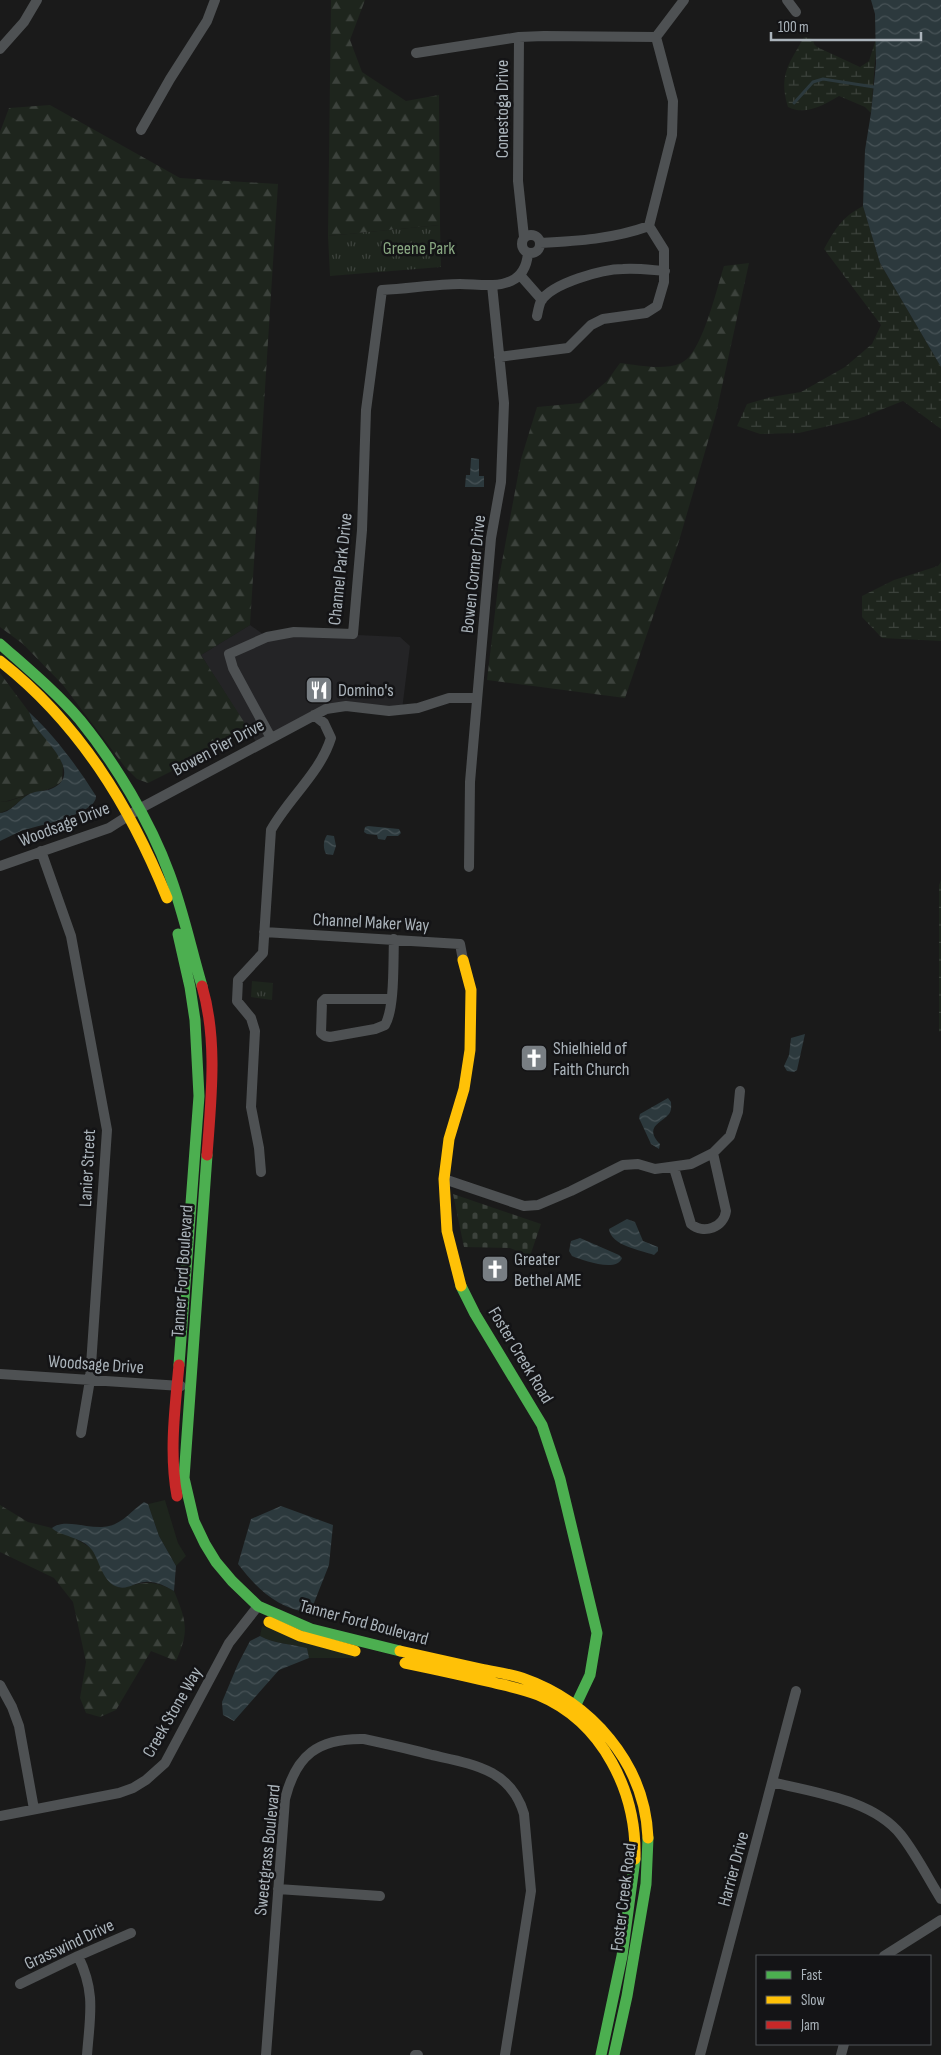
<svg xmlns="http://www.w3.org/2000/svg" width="941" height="2055" viewBox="0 0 941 2055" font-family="'Sofia Sans Condensed',sans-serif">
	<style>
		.built { fill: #242426 }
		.grass { fill: #1e251d }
		.forest { fill: url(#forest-firs) }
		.wetland { fill: url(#wetland-marsh) }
		.cemetery { fill: url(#cemetery-stones) }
		.park { fill: url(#park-tufts) }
		.water { fill: url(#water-waves) }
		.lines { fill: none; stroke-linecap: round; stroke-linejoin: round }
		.stream { stroke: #2c393d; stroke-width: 3 }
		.street { stroke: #4e5153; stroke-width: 10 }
		.fast { stroke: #4caf50; stroke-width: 11 }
		.slow { stroke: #ffc107; stroke-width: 11 }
		.jam { stroke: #c62828; stroke-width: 11 }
		.labels { text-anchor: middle; stroke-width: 5; stroke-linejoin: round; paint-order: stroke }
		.street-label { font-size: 18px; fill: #abb4bb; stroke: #141416 }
		.park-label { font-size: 18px; fill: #88a781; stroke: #141416 }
		.poi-label { font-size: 18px; fill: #abb4bb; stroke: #141416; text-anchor: start }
	</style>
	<defs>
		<pattern id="forest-firs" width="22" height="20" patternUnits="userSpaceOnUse" patternTransform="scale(1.25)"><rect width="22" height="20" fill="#1e251d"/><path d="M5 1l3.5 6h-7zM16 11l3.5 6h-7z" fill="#3c423c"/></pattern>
		<pattern id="wetland-marsh" width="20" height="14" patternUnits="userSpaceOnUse" patternTransform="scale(1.25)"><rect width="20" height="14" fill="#1e251d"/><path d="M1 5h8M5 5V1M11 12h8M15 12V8" fill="none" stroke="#3c423c"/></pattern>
		<pattern id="cemetery-stones" width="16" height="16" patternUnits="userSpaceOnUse" patternTransform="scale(1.25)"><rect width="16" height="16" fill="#1e251d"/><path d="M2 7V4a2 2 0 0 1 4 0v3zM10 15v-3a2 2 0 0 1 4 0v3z" fill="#3c423c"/></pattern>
		<pattern id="park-tufts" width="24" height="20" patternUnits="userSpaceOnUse" patternTransform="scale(1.25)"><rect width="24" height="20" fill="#1e251d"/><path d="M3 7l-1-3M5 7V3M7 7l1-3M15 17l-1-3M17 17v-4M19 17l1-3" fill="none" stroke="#3c423c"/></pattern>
		<pattern id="water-waves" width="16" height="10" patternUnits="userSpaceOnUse" patternTransform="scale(1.25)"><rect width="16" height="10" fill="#2c393d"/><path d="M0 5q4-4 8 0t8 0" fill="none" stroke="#485357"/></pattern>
	</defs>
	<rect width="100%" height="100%" fill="#1a1a1a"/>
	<path class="built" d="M250,625l17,12 27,-5 106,5 10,9 -8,64 -56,-4 -88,39 -57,-90z"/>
	<path class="grass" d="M27,795l-17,14 -10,4v-11l9,-1z
		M165,1500l13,43 8,13 -10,10 -17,-30 -11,-32z
		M262,1626l96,32h-49l-2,-10c-16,-4 -32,-4 -47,-12z"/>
	<path class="forest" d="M331,0h34l-15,40 12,32 44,29 33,-6 1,130 -112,11z
		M50,105l130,73 98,6 -28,441 -49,30 45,70 -8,13 -90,45 -11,-4 -12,-12 -62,-82 -40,-41 -23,-17v-495l9,-24z
		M749,263l-33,151 -37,127 -54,157 -138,-18 12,-102 22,-119 16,-52 44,-4 26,-22 13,-18c18,2 43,8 61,0 21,-8 36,-76 43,-97z
		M0,673l29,39 5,11 25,33 4,10 -1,15c-10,9 -18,9 -30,12 -11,3 -20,8 -32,9z
		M0,1505l28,17 24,6 5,4 11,2 18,11 6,4 16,31 12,8c24,-5 32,-9 54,3 12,29 16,40 2,70l-25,-10 -35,59 -16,7 -14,-4 -6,-15 6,-36 -13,-60 -19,-24 -54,-26z"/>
	<path class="wetland" d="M877,36l-6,77 -6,-6 -26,-11c-15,9 -34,20 -51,11 -10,-32 1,-43 16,-70l9,2 1,5 3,3 43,20 9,-6z
		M863,206l17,57 61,104v62l-38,-28 -45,18 -59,14 -39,1 -23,-8 10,-22 24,-7 30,-5 44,-25 27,-23 9,-19 -57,-76c12,-21 17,-31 39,-43z
		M941,562v79l-59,-3 -20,-21v-21l32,-16 44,-14z
		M941,880v151l-2,1v-147z"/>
	<path class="cemetery" d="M453,1194l88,30 -11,32 -20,-8 -46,-1z"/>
	<path class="park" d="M440,225l1,42 -111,9 -2,-40z
		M252,981l21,2 -1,17 -21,-3z"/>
	<path class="water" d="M871,0h70v367l-61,-104 -17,-57 2,-56 6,-37 5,-49 -1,-50z
		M471,458l8,1v17h5v11h-19l1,-12h4z
		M29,712c26,24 48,54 67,84 1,18 -60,30 -75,35 -7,3 -14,7 -21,10v-28c13,-1 20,-16 32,-20 8,-3 15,-1 23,-6 27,-16 -13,-49 -22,-64 -1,-4 -3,-8 -4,-11z
		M368,826l31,3 2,4 -3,3h-11l-2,4 -7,-1 -1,-4 -10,-1 -3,-2 1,-5z
		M327,835l7,1 2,10 -3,9 -7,-1c-3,-6 -3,-13 1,-19z
		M805,1034l-8,36 -3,2 -7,-1 -3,-5 5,-11 2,-17z
		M668,1098l3,4c0,4 1,8 -2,12 -9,10 -25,13 -9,30l-1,5 -8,-5 -12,-26 1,-4z
		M627,1219l8,3 8,19 15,6v4l-4,4c-13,-5 -43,-9 -45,-26z
		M580,1238l39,17 3,3c-5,15 -40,2 -50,-2l-3,-5 2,-10z
		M144,1502l4,2 11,32 17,30 -2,25c-9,-5 -19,-10 -29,-9 -9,0 -18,8 -27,5 -15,-4 -18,-25 -26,-37 -9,-13 -33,-14 -40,-22 14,-11 39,3 57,-2 14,-3 23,-16 35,-24z
		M281,1506l52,19 -4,40 -19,48c-33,-5 -53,-24 -72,-49l13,-45z
		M260,1636c15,8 31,8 47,12l2,10 -30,12 -45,51 -11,-6 -1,-13 16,-38 12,-23z"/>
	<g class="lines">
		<path class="stream" d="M794,103l19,-21 10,-3 51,8"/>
		<path class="street" d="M787,0l9,12
			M656,37l28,-37
			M0,49l24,-27 13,-22
			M416,53l103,-16
			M141,130l29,-51 37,-58 8,-21
			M522 244a9 9 0 1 1 18 0a9 9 0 1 1-18 0Z
			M524,237l-6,-56 1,-144 25,-1 112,1
			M540,243c38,-2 73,-4 109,-17l23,-91 1,-34 -17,-64
			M520,275l22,25
			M537,316c1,-5 2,-11 4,-15 11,-18 62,-32 82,-32 14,-1 28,1 42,2
			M499,357l69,-9 23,-23 12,-6 43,-6 11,-7 7,-24v-32l-15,-24
			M271,738l-38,-70 -4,-14 38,-17 27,-5 59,2 9,-104 4,-120 16,-120c26,-1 53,-6 78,-6 16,0 36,4 51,-3 11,-5 16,-16 17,-28
			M41,851l30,85 36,194 -17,250 -9,53
			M0,866l109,-38 30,-19 187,-100 20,-3 43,5 29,-3 31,-10h28
			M469,867l1,-85 21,-244 10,-56 3,-79 -12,-118
			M264,932l196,12 3,16
			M391,999h-66l-3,3 -1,31 4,3 5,1 45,-8 10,-4c10,-17 8,-64 9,-86
			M674,1168l17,56c13,11 33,3 35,-13l-13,-58
			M261,1172l-2,-24 -8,-41 4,-76 -4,-13 -14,-17 1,-21 25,-27 8,-123c18,-32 49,-57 60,-92l-7,-15 -10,-8
			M444,1179l80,27 14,-1 33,-14 52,-26 15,-1 17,5 36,-5 22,-11 17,-17 8,-24 2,-21
			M0,1374l181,12
			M0,1685l12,22 7,19 15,83
			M772,1782c42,11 100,17 129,53 15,19 27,43 40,64
			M0,1816l119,-23 14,-5 13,-8 19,-17 64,-120 29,-37
			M278,1889l102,7
			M78,1956c18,37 12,59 9,99
			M884,1956l57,-36
			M20,1984l58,-28 53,-23
			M266,2055l19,-256c11,-44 33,-61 79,-60 23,5 46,10 68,16 40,9 79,14 92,59l7,77 -26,164
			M415,2055h3
			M700,2055l96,-364
			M841,2055l3,-11"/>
		<path class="fast" d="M0,644c27,24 56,48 80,76 35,43 70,101 89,153 14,37 22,76 33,113
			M178,934l12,53 5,33 4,76 -20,269
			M207,1155l-23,323 10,43 11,23 11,18 16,19 26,25 53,23 89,22
			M461,1286l14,28 67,111 18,54 37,154 -7,42 -18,38
			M601,2055l21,-99 13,-97
			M614,2055l13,-59 19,-112 2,-46"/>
		<path class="slow" d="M0,661c79,62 130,145 167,237
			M461,1286l-14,-55 -3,-52 5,-40 15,-50 6,-39 1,-60 -8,-30
			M269,1622l31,14 55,15
			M400,1651c27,6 54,12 81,18 14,3 28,5 41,9 69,24 123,85 126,160
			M405,1663c29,6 57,12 86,19 16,4 32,7 47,13 65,27 99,97 97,164"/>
		<path class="jam" d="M202,986c16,54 9,114 5,169
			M177,1496c-8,-43 -2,-88 2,-131"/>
	</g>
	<defs>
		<g id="restaurant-square" transform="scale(1.4375)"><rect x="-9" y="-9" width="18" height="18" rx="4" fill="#787e83" stroke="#141416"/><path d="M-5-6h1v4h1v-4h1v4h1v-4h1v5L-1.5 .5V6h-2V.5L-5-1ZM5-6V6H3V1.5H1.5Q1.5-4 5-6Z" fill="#fff"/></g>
		<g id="church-square" transform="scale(1.4375)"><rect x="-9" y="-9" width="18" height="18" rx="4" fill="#787e83" stroke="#141416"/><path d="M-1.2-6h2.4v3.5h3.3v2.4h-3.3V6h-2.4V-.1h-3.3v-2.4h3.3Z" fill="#fff"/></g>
	</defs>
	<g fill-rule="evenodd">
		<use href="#restaurant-square" x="319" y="690"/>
		<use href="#church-square" x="534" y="1058"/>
		<use href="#church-square" x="495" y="1269"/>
	</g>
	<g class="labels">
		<g class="street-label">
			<text transform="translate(502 109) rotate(-90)" y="6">Conestoga Drive</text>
			<text transform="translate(340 569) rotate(-84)" y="6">Channel Park Drive</text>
			<text transform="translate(473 574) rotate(-84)" y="6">Bowen Corner Drive</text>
			<text transform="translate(218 747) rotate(-28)" y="6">Bowen Pier Drive</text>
			<text transform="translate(64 824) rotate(-21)" y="6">Woodsage Drive</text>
			<text transform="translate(371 922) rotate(3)" y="6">Channel Maker Way</text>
			<text transform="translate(87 1168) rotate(-87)" y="6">Lanier Street</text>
			<text transform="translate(182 1271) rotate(-86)" y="6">Tanner Ford Boulevard</text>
			<text transform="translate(521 1355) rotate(59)" y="6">Foster Creek Road</text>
			<text transform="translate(96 1364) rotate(4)" y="6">Woodsage Drive</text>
			<text transform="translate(364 1622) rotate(15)" y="6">Tanner Ford Boulevard</text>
			<text transform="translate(172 1712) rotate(-60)" y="6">Creek Stone Way</text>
			<text transform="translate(267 1850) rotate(-84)" y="6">Sweetgrass Boulevard</text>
			<text transform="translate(733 1869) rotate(-75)" y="6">Harrier Drive</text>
			<text transform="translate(623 1897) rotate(-83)" y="6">Foster Creek Road</text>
			<text transform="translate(69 1944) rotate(-25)" y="6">Grasswind Drive</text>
		</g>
		<g class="park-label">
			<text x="419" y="254">Greene Park</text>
		</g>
		<g class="poi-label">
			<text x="338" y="696">Domino's</text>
			<text x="553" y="1054">Shielhield of<tspan x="553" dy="21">Faith Church</tspan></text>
			<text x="514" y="1265">Greater<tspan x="514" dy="21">Bethel AME</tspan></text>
		</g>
	</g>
	<rect x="756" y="1955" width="175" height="90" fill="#141416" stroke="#505458"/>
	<rect x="766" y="1971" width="25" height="8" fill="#4caf50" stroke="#505458"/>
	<text x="801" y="1980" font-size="15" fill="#abb4bb">Fast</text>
	<rect x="766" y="1996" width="25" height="8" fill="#ffc107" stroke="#505458"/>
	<text x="801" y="2005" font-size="15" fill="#abb4bb">Slow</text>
	<rect x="766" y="2021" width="25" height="8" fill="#c62828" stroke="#505458"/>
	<text x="801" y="2030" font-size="15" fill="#abb4bb">Jam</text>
	<path d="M771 32v8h150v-8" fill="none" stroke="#abb4bb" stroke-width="2.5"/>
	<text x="778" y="32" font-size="15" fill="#abb4bb" stroke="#141416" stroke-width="4" paint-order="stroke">100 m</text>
</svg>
